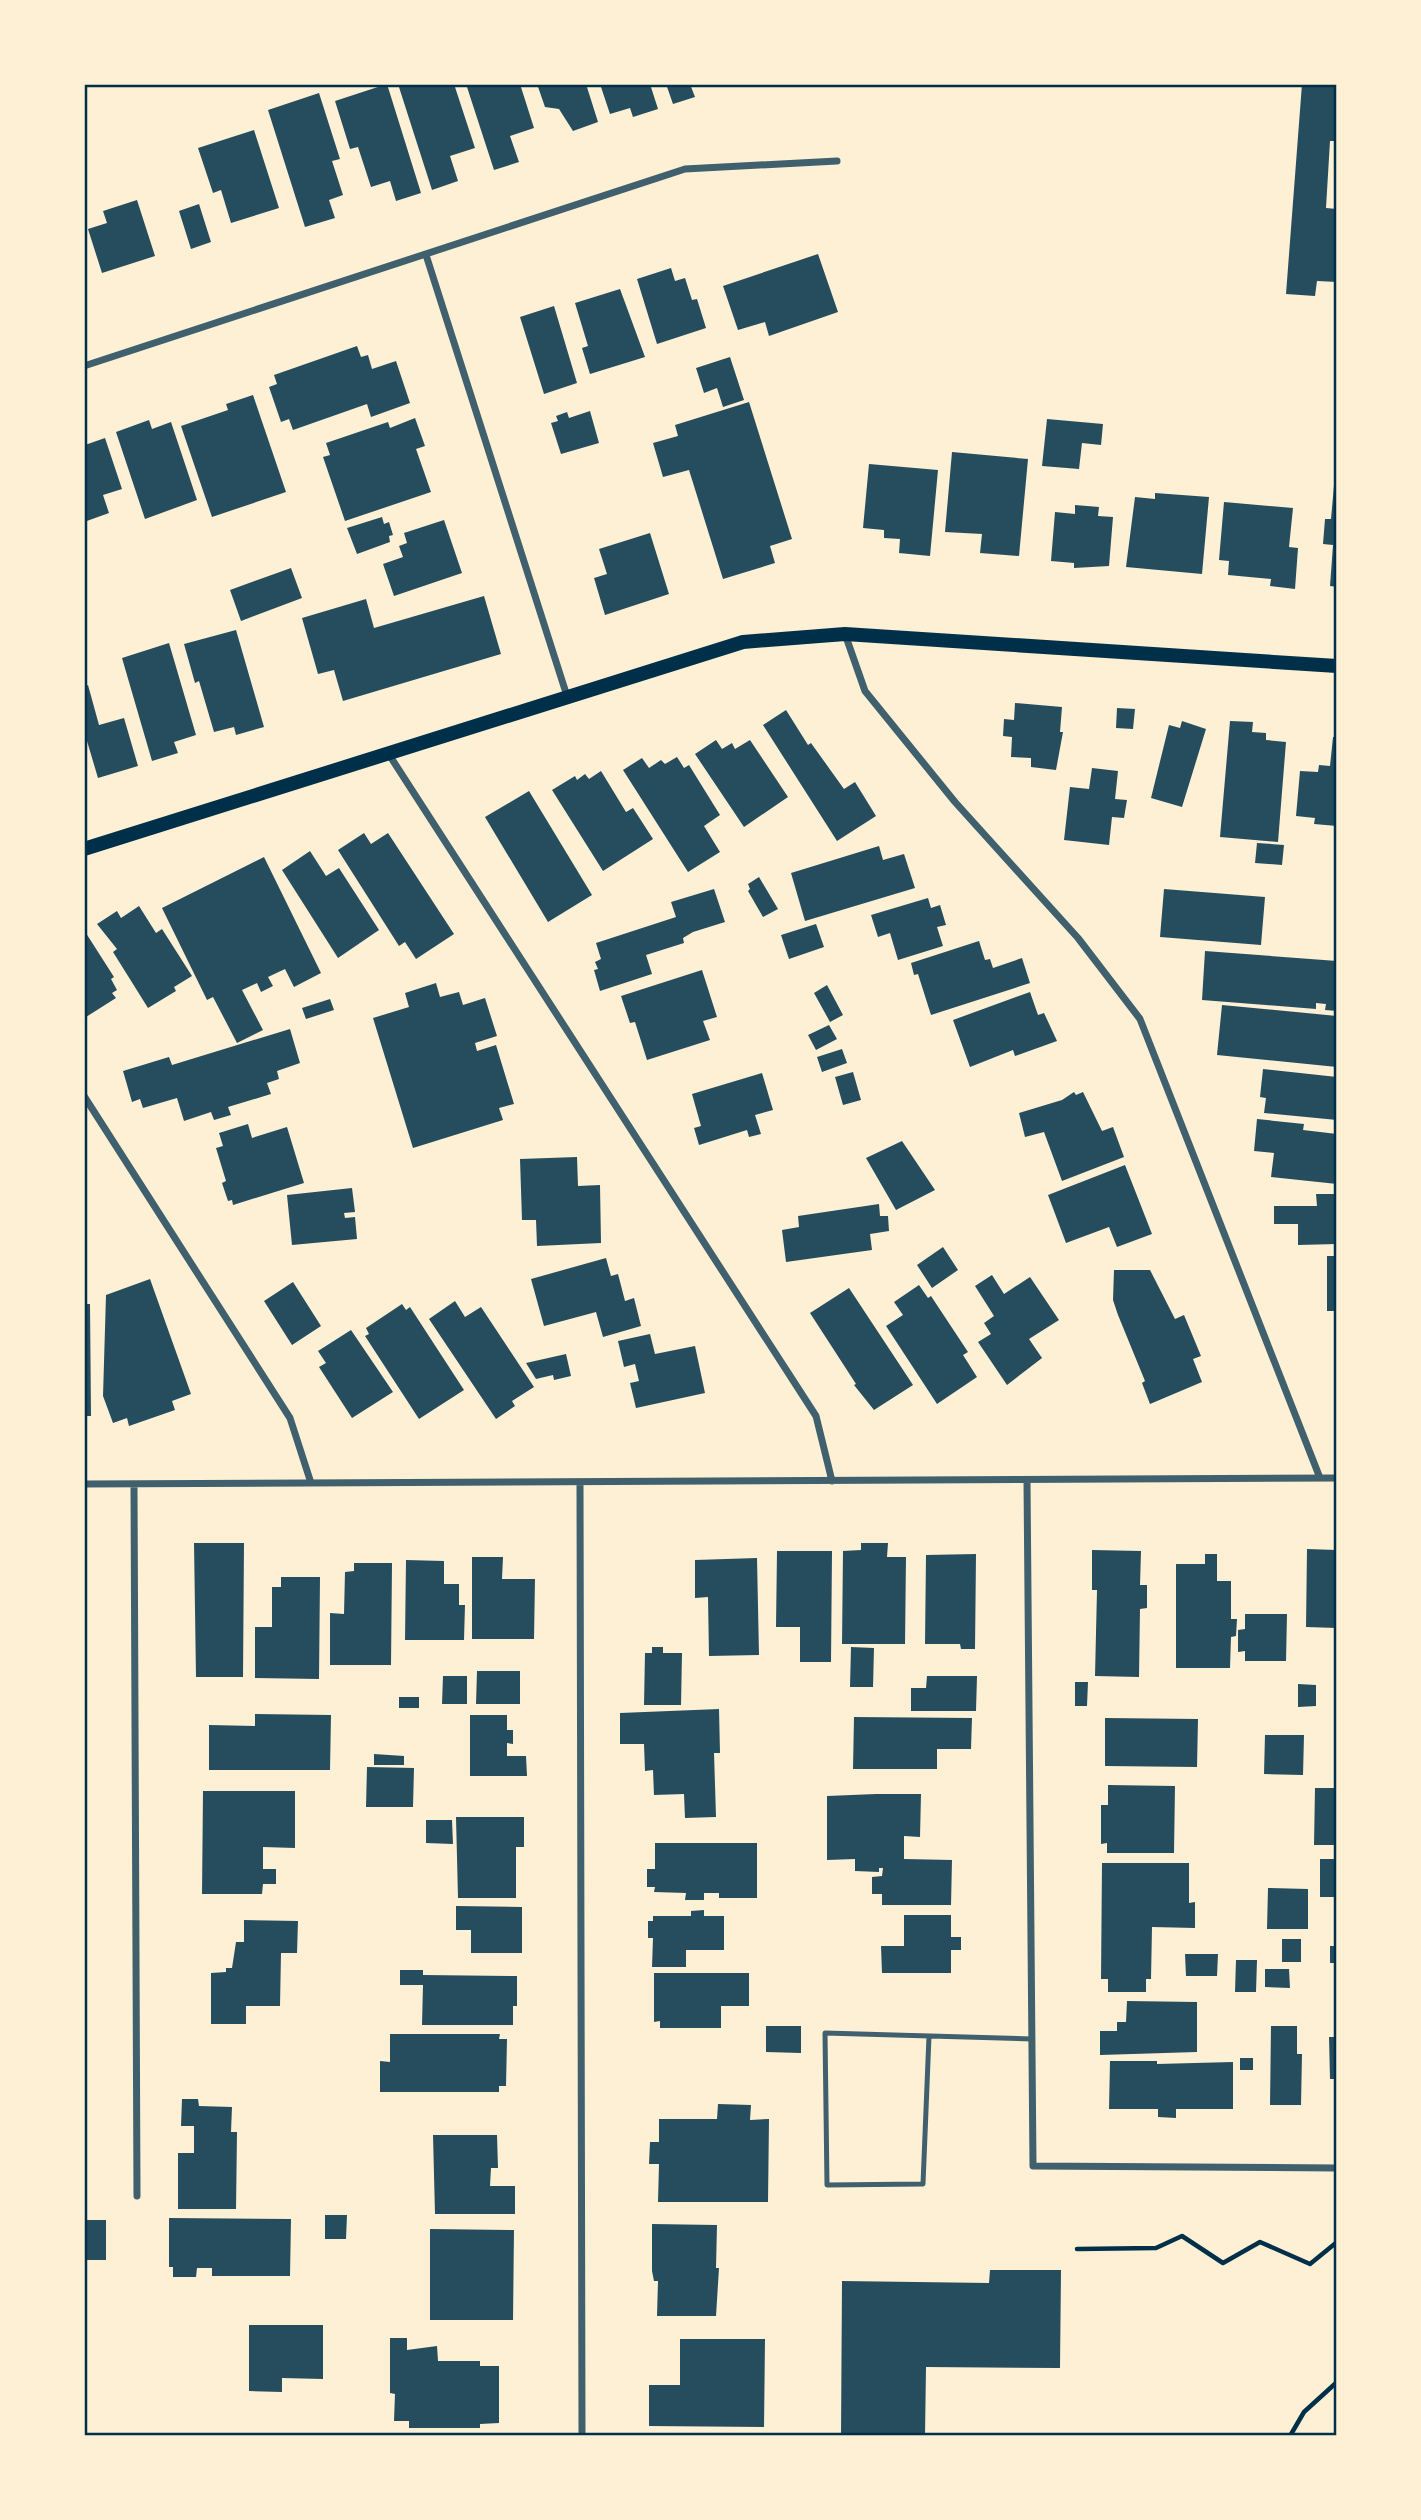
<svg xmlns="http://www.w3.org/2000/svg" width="1421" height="2520" viewBox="0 0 1421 2520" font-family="Manrope,sans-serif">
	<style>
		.building { fill: #264d5e }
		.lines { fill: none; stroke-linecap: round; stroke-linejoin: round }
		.path { stroke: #003049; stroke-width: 4.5 }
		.service { stroke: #3f606c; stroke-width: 5 }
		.minor { stroke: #3f606c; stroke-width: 7 }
		.secondary { stroke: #003049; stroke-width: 14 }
		.neatline { fill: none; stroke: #003049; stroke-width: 2.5 }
	</style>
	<rect width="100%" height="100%" fill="#fdf0d5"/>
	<path class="building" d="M387,84l34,109 -25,8 -6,-20 -19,6 -13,-40 -8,2 -15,-48z
		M398,84h56l21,64 -25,8 8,25 -26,9z
		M466,84h54l14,44 -24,8 9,26 -25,8z
		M537,84h49l12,38 -25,9 -14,-22 -14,-2z
		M600,84h50l8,25 -25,8 -3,-9 -20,6z
		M666,84h24l5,13 -22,7z
		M1302,84h35v57h-7l-4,67 11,1v73l-20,-1 -2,15 -29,-2z
		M319,93l21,66 -8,2 11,34 -14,5 6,18 -30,9 -37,-117z
		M254,130l25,78 -48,15 -10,-33 -8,3 -15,-45z
		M137,200l18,56 -53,17 -14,-44 19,-6 -4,-12z
		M199,204l12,38 -20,7 -12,-38z
		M818,254l20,58 -69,24 -4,-14 -27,8 -15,-44z
		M671,268l4,13 10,-3 7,22 5,-1 9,29 -49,16 -20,-65z
		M620,289l25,68 -55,17 -8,-26 6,-2 -13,-43z
		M554,306l23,77 -33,11 -24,-77z
		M357,346l4,11 7,-2 4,14 24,-8 14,42 -39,14 -4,-13 -74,26 -4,-11 -8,3 -12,-35 8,-3 -3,-9z
		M730,357l14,43 -21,7 -6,-19 -13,5 -8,-25z
		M253,395l33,97 -74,25 -31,-91 47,-16 -2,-6z
		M749,402l43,137 -22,7 5,17 -52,16 -34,-109 -26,7 -10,-34 25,-7 -3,-11z
		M590,411l9,32 -38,11 -10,-31 7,-2 -2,-5 11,-4 2,6z
		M415,418l10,28 -9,3 15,43 -86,29 -22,-64 7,-2 -4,-12 62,-21 2,6z
		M1047,419l56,5 -2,21 -19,-2 -3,26 -37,-3z
		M149,420l3,9 19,-7 26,78 -52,19 -29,-87z
		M105,438l17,51 -19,6 6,18 -25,9v-73l1,-4z
		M952,452l76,7 -9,97 -39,-3 2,-19 -37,-2z
		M869,464l69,6 -8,86 -31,-3 1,-14 -16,-1v-8l-21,-2z
		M1335,474h2v113l-7,-1 3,-41 -10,-1 2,-25h6z
		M1155,493l54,4 -7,77 -76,-7 9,-70 20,2z
		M1224,502l69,6 -4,39 9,1 -3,41 -25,-3 1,-7 -43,-4 1,-14 -10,-1z
		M1075,505l24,2 -1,9 15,1 -4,49 -35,2v-5l-23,-2 4,-49 20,2z
		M382,517l2,7 5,-2 4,13 -4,1 1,6 -33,12 -10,-26z
		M444,520l18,53 -68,23 -11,-32 20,-7 -4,-11 8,-3 -3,-10z
		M650,533l19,61 -64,21 -11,-37 13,-4 -8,-25z
		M291,568l11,30 -61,23 -11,-31z
		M484,596l17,58 -158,47 -9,-31 -16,4 -16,-56 64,-19 8,29z
		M236,630l28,97 -28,8 -2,-8 -20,5 -15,-51 -4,2 -11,-39z
		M169,643l27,92 -22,7 4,11 -26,8 -30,-103z
		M88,685l11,40 25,-7 14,48 -40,12 -11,-37 -3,1v-55z
		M1015,703l47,4 -2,25h3l-7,38 -25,-3v-9l-20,-1 1,-20 -9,-1 1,-17 10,1z
		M1117,708l18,1 -2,20 -17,-1z
		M786,710l22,35 3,-2 33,46 11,-7 21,34 -39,25 -74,-116z
		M1182,721l24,8 -24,78 -31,-9 18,-73 11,3z
		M1230,721l23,1 -1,10 14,1v7l20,2 -8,100 -58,-5z
		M1333,737h4v89l-23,-2 1,-6 -19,-2 4,-45 18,1 1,-7 11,1z
		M716,740l6,9 10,-6 3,6 15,-9 38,57 -44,30 -49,-73z
		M677,757l7,11 5,-3 31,50 -16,11 16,26 -32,20 -65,-102 19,-12 7,10 12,-8 4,4z
		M1092,768l26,3 -3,28 12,1 -3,18 -12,-1 -3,28 -45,-5 6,-53 19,2z
		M601,771l25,41 7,-4 20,31 -50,32 -51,-81 23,-14 2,4 8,-6 4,5z
		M529,791l63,104 -44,27 -63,-105z
		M364,833l7,11 17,-11 66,101 -38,25 -11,-17 -6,4 -61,-96z
		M1257,843l27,2 -2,20 -27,-2z
		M879,846l4,14 21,-6 11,34 -110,33 -14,-48z
		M310,851l16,25 13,-8 40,62 -41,28 -56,-88z
		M264,857l57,116 -27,14 -9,-18 -17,8 5,9 -12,6 -4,-9 -15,7 21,40 -26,13 -24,-46 -6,3 -45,-92z
		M759,877l19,32 -15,8 -15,-26 2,-2 -2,-5z
		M714,889l11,33 -32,10 -10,6 1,5 -38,12 6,19 -52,17 -6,-21 4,-1 -3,-7 6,-3 -5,-16 80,-26 -5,-15z
		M1164,889l101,8 -4,48 -101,-8z
		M928,898l3,10 9,-3 6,20 -9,2 6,19 -45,14 -8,-27 -12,4 -7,-22z
		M139,906l17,27 6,-4 30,47 -18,11 2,4 -28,17 -35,-56 4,-3 -20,-25 20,-13 4,7z
		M816,924l8,23 -35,12 -8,-24z
		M84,930l30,47 -3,2 6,11 -5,3 4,5 -30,19z
		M979,941l6,19 5,-1 3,9 29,-10 8,25 -99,32 -13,-41 -4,1 -3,-12z
		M1205,951l132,10v50l-12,-1 1,-6 -10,-1v6l-114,-9z
		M702,970l15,47 -14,4 7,19 -63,20 -12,-38 -5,1 -9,-27z
		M436,983l4,14 19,-5 4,13 22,-7 12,38 -22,7 2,8 19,-6 18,59 -15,4 4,12 -90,28 -40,-130 36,-11 -4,-14z
		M827,985l16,30 -13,7 -16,-29z
		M1030,992l8,23 6,-2 13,28 -42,15 -2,-6 -43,17 -17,-47z
		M330,999l4,11 -28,9 -4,-11z
		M1222,1005l115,11v51l-120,-12z
		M829,1025l8,14 -21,11 -8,-15z
		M290,1029l10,34 -23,8 2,8 -12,4 4,11 -43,13 3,8 -17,5 -3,-8 -27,9 -7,-23 -34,10 -3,-9 -8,3 -9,-31 46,-14 3,8z
		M842,1049l5,14 -25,9 -5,-15z
		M1263,1069l74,8v43l-73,-7 2,-15 -6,-1z
		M853,1072l8,28 -18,5 -8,-28z
		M762,1073l11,37 -18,5 6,19 -12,3 -2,-7 -48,15 -5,-17 7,-2 -9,-32z
		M1074,1092l2,3 7,-3 19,39 11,-4 11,30 -62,24 -18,-49 -19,5 -6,-24 43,-13z
		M1257,1119l47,5 -1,6 34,4v50l-66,-7 3,-24 -20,-2z
		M248,1124l4,14 35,-11 17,56 -71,22 -1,-5 -4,1 -6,-18 4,-2 -10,-33 7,-2 -4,-13z
		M902,1141l33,49 -39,20 -30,-52z
		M577,1157l1,29 22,-1 1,58 -64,3 -1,-26h-14l-2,-61z
		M1125,1165l27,69 -35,13 -8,-20 -43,16 -18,-48z
		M352,1188l3,24 -11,1 1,5 10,-1 2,22 -65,6 -5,-50z
		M1316,1194h21v50l-39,1v-21h-24v-18h43z
		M879,1204l1,12h8l1,15 -19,3 2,16 -86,12 -4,-32 17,-3 -1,-11z
		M943,1247l15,23 -26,18 -15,-23z
		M1327,1256h10v55h-10z
		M606,1258l5,18 7,-2 7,27 9,-3 7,28 -38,11 -7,-25 -52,14 -13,-47z
		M1114,1270h36l25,49 9,-4 17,41 -8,3 9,23 -52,22 -8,-21 3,-2 -27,-66 -5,-15z
		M992,1275l12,19 26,-17 29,43 -30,19 13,19 -35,27 -29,-43 13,-8 -7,-11 10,-7 -19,-30z
		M150,1279l41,115 -19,7 3,9 -46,16 -2,-8 -14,5 -10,-27 3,-101z
		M293,1282l28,44 -29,19 -28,-44z
		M919,1285l9,13 3,-2 37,56 -5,3 14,22 -40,27 -51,-78 17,-11 -9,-13z
		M849,1288l64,97 -39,25 -20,-25 2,-1 -46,-71z
		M455,1301l10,16 16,-10 53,80 -22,14 3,5 -19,13 -67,-100z
		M84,1304h6l1,112h-7z
		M402,1304l4,6 4,-3 54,83 -45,29 -54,-83 4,-2 -3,-6z
		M351,1330l42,62 -41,26 -33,-51 7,-4 -8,-12z
		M650,1334l5,20 40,-8 10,47 -69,15 -6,-25 9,-2 -4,-17 -11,3 -6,-26z
		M566,1354l5,22 -17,4 -1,-5 -17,4 -10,-16z
		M194,1543h50l-1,134h-47z
		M861,1543h27l-1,14h19l-1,87h-63l1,-93 18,-1z
		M1307,1549l30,1v78l-31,-1z
		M1092,1550l49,1 -1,34h7v23l-7,1 -1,68 -44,-1 2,-86h-5z
		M777,1551h55l-1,111h-31v-35h-24z
		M976,1554l-1,95h-14l-1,-5h-35l1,-89z
		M1205,1554h12v27h14v38h6l-1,17 -5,1 -1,31h-54v-104h29z
		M472,1557h31l-1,22h33l-1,60h-62z
		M757,1558l2,97 -50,1 -1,-59 -13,1v-38z
		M406,1560l38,1v23h15v21h6l-1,35h-59z
		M354,1563h38l-1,102h-61v-52l14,1 1,-42 9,-1z
		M281,1577h39l-1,102 -64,-1v-51h17v-40h9z
		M1245,1614h42l-1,47h-41v-10l-7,1v-22l7,-1z
		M652,1647h11v6h19l-1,52h-37l1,-52h7z
		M851,1647l23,1 -1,39h-23z
		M477,1671h43v33h-44z
		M443,1676h24v28h-25z
		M927,1676h50l-1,35h-65v-23h15z
		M1075,1682h13l-1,24h-12z
		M1298,1684l18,1v21l-18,1z
		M399,1697h20v11h-20z
		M719,1709l1,44h-6l2,64 -31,1 -1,-24 -30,1 -1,-25 -8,1 -1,-27h-24v-31z
		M255,1714l76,1 -1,55h-121v-45l46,1z
		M470,1715h37v15h6v14l-6,-1v13h19l1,20h-57z
		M854,1717l118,1 -1,31h-34v20h-84z
		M1105,1718l93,1 -1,48 -92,-1z
		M1265,1735h39l-1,40 -39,-1z
		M374,1754l30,2v9h-30z
		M367,1767l47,1 -1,39h-47z
		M1108,1785l67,1 -1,67h-67v-10l-6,1v-39h7z
		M1315,1788h22v57h-23z
		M203,1791h92v57l-32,-1v22h13v15h-13l-1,10h-60z
		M876,1794h45l-1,43 -16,-1v23l48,1 -1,45h-69v-11h-10v-17l10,-1 1,-8h-4v4l-24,-1v-12l-28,1v-64z
		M456,1817h68v30h-8v51h-58z
		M426,1820h26l1,24 -27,-1z
		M655,1843h102v55h-38v-5h-15v7h-19l1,-7 -32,-1 1,-5h-8v-18h8z
		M1320,1859h17v38h-17z
		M1102,1863h87v40l6,-1v26l-43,-1 -1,52h-5v13h-38v-13h-7z
		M1268,1888l40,1v40h-41z
		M456,1906l66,1v46h-51v-23h-15z
		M704,1910v6h20v34h-38v17h-34l1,-29h-5v-17h5v-5h38v-5z
		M904,1915h47v22h10v13h-10v23h-69l-1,-27h23z
		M244,1920l54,1 -1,32h-16l-1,53h-34v18h-35v-51l15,-1v-4h6l4,-26h8z
		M1282,1939h19v23h-19z
		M1330,1946h7v17h-7z
		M1185,1954h33l-1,22h-31z
		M1236,1960h21l-1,32h-21z
		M1265,1969h24l1,19 -25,-1z
		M400,1970h23v5l94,1v30h-4v19h-91l1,-40h-23z
		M654,1973h95v33h-28v22h-61v-7l-6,1z
		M1127,2001l70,1v50l-97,3v-24h17v-9h9z
		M766,2026h35v27l-35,-1z
		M1271,2026h26v28h5l-1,51h-31z
		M390,2034h110l-1,5h8l-1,47h-7v6h-119v-31l10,1z
		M1329,2037h8v42h-7z
		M1240,2058h13v12h-13z
		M1110,2061h47v3l76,-2v47h-57v9l-18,-1v-8h-49z
		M182,2099h16l1,7 33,1 -1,25h6l-1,77h-58v-56h16v-27h-13z
		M718,2104l33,1 -1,15 19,-1 -1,83h-110l1,-38h-10l1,-22h9v-23h58z
		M433,2135h64l1,33h-7l-1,18h25v28h-80z
		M325,2215h22l-1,24h-21z
		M169,2218l122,1 -1,57h-78v-8h-15l-1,9h-23v-10h-4z
		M84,2220h22v40h-22z
		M652,2224l65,1 -1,43h3l-3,48h-59l1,-35h-4l-2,-10z
		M430,2229l84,1 -1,90h-83z
		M990,2270h71l-1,98 -134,-1 -1,69h-84l1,-155 147,2z
		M249,2325h74v54l-41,-1v14l-33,-1z
		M390,2338h17v12l30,-4 1,15h42v5h19v57l-19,1v4h-71v-7h-15l1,-27 -5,-1z
		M680,2339h85l-1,88 -115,-1v-41h31z"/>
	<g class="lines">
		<path class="path" d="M1077,2249l79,-1 26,-12 41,27 37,-21 50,22 27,-22
			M1290,2436l14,-24 33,-30"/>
		<path class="service" d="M929,2036l-6,148 -96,1 -2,-152 207,6"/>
		<path class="minor" d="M426,255l141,441
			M84,366l601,-197 152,-8
			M845,634l20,57 90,111 123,136 62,81 180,459
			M388,753l428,663 16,65
			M84,1096l206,322 21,65
			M1027,1481l6,685 304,2
			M580,1482l2,954
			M84,1484l1253,-6
			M134,1484l3,712"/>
		<path class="secondary" d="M84,849l659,-207 102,-8 492,32"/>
	</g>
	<rect width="1421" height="2520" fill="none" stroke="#fdf0d5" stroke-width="172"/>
	<rect x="86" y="86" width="1249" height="2348" class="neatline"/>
</svg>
